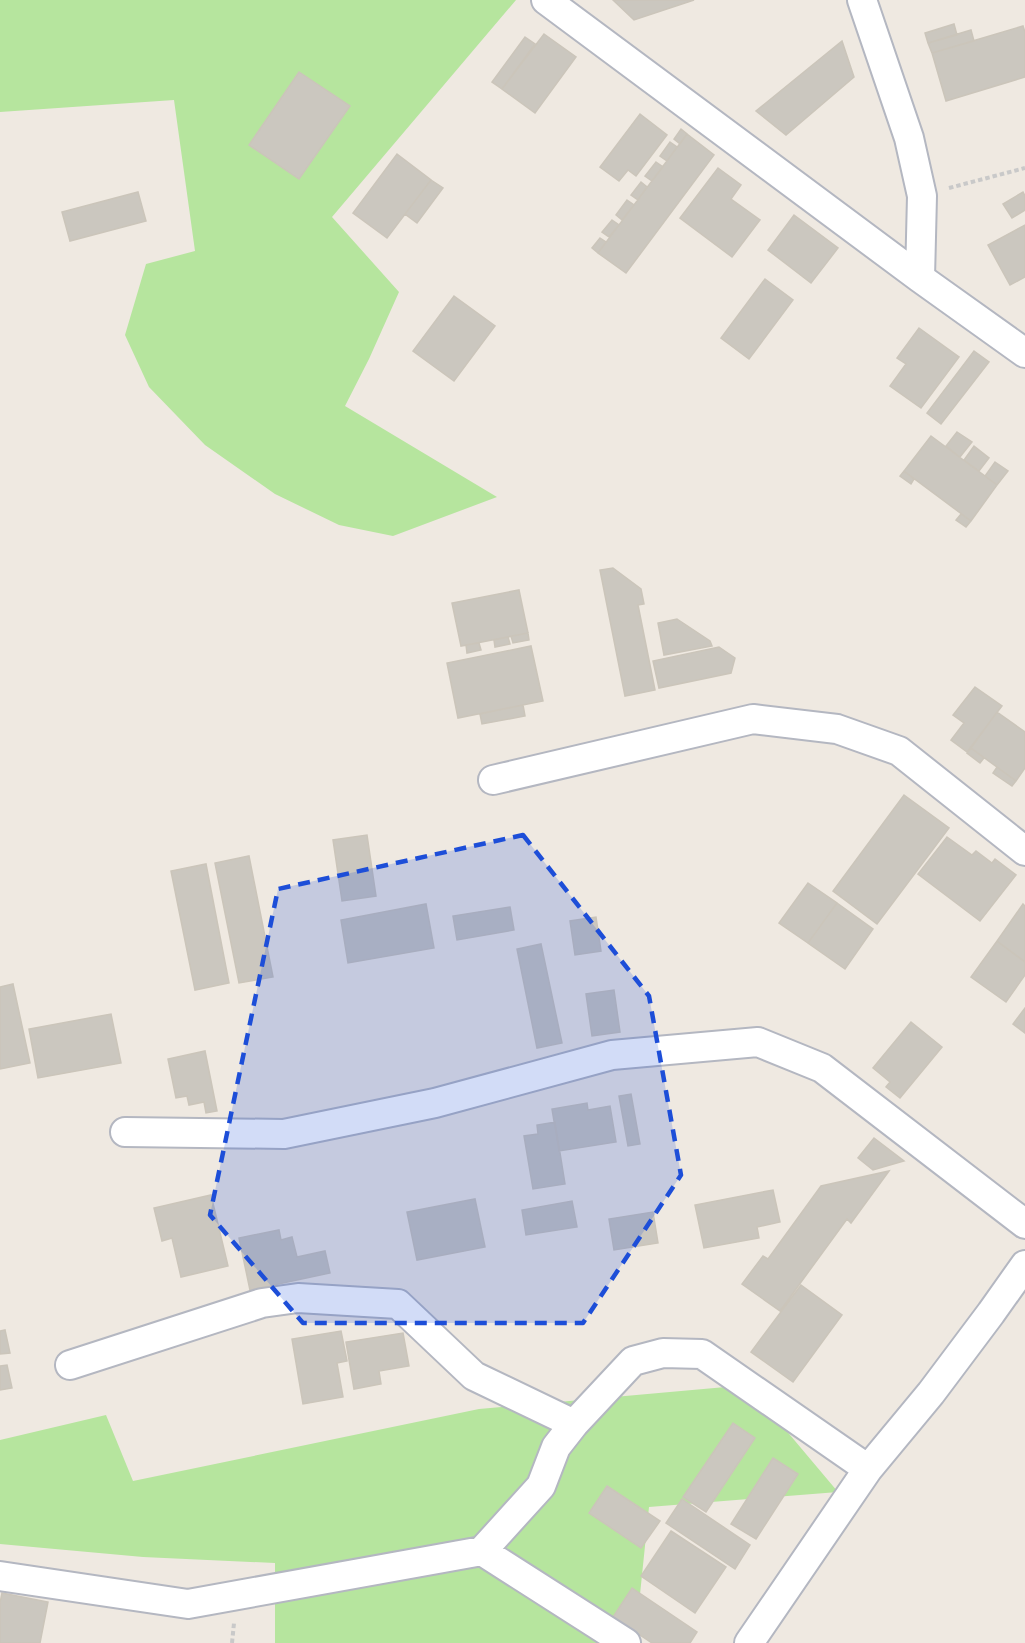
<svg xmlns="http://www.w3.org/2000/svg" width="1025" height="1643" viewBox="0 0 1025 1643" font-family="'Public Sans',sans-serif">
	<style>
		.green { fill: #b6e59e }
		.building { fill: #cbc7bf; stroke: #cbc5ba; stroke-width: 1.5 }
		.lines { fill: none; stroke-linecap: round; stroke-linejoin: round }
		.minor-casing { stroke: #b4b7c1; stroke-width: 32 }
		.path { stroke: #c9c9c9; stroke-width: 4; stroke-dasharray: 4.5 3; stroke-linecap: butt }
		.minor { stroke: #fff; stroke-width: 28 }
		.marked { fill: #1d4ed8; fill-opacity: 0.2; stroke: #1d4ed8; stroke-width: 4.5; stroke-dasharray: 12 8; stroke-linejoin: round }
	</style>
	<rect width="100%" height="100%" fill="#efe9e1"/>
	<path class="green" d="M0,0h516l-184,217 67,75 -30,67 -24,47 152,91 -104,39 -54,-11 -64,-31 -70,-49 -56,-58 -24,-52 21,-71 49,-13 -21,-151 -174,12z
		M748,1385l90,107 -189,15 -14,136h-360v-80l-132,-6 -143,-13v-104l106,-25 27,66 346,-72z"/>
	<path class="building" d="M613,0h81l-60,20z
		M954,24l3,11 -29,8 -3,-10z
		M1023,26l2,6v45l-79,24 -14,-48z
		M971,30l3,11 -42,12 -4,-10z
		M544,34l32,23 -41,56 -33,-24z
		M525,37l10,7 -33,45 -10,-7z
		M842,41l12,36 -68,58 -30,-24z
		M299,72l51,34 -51,73 -50,-34z
		M640,114l27,21 -31,41 -8,-6 -9,11 -19,-14z
		M681,129l6,5 -7,10 -6,-5z
		M687,134l27,21 -88,118 -28,-20z
		M670,142l7,5 -10,14 -7,-5z
		M397,154l34,26 -44,58 -34,-25z
		M656,162l7,5 -11,14 -7,-5z
		M718,168l23,17 -10,14 29,21 -28,37 -52,-39z
		M431,180l12,8 -26,35 -12,-9z
		M641,182l6,5 -9,13 -7,-5z
		M138,192l8,29 -76,20 -8,-29z
		M1023,192l2,4v14l-13,8 -9,-14z
		M627,200l7,5 -12,15 -6,-5z
		M794,215l44,33 -27,35 -43,-33z
		M612,220l7,5 -10,12 -7,-5z
		M1025,225v52l-15,8 -22,-40z
		M600,238l6,4 -8,11 -6,-5z
		M765,279l28,21 -44,59 -28,-21z
		M454,296l41,30 -41,55 -41,-30z
		M919,328l40,29 -38,51 -31,-22 16,-22 -9,-6z
		M974,351l15,11 -48,62 -14,-11z
		M957,432l15,10 -12,15 -14,-11z
		M931,436l66,49 -26,36 -67,-50z
		M974,446l15,12 -10,13 -15,-11z
		M995,462l13,9 -11,14 -12,-9z
		M904,471l10,8 -3,5 -11,-8z
		M961,514l10,7 -5,6 -10,-7z
		M613,568l28,21 3,15 -6,1 17,85 -30,6 -25,-126z
		M519,590l9,43 -67,13 -9,-43z
		M677,619l33,22 2,5 -48,9 -6,-32z
		M528,633l1,7 -16,3 -2,-7z
		M508,637l2,7 -15,3 -1,-7z
		M479,643l2,7 -14,3 -1,-8z
		M531,646l12,55 -85,17 -11,-55z
		M719,647l16,11 -4,15 -72,15 -6,-27z
		M975,687l27,19 -35,46 -16,-12 13,-17 -11,-8z
		M523,705l2,11 -43,8 -2,-10z
		M997,712l28,20v36l-9,13 -45,-33z
		M971,748l13,10 -4,5 -13,-10z
		M997,767l19,14 -4,5 -19,-13z
		M904,795l45,33 -72,96 -44,-33z
		M367,835l9,61 -34,5 -9,-61z
		M947,837l25,18 4,-4 16,12 3,-4 21,16 -36,46 -62,-47z
		M249,856l24,121 -34,6 -24,-120z
		M206,864l23,119 -34,7 -24,-119z
		M808,883l29,20 -29,40 -29,-20z
		M837,903l36,26 -28,40 -37,-26z
		M426,904l8,44 -86,15 -7,-43z
		M1023,904l2,2v56l-28,-21z
		M510,907l4,23 -57,10 -4,-24z
		M596,917l5,34 -26,4 -5,-34z
		M997,941l28,21v13l-19,27 -35,-25z
		M541,944l21,99 -25,5 -20,-99z
		M13,984l17,79 -30,6v-82z
		M614,990l6,42 -28,4 -6,-42z
		M1025,1008v25l-12,-9z
		M111,1014l10,49 -83,15 -9,-49z
		M911,1022l31,25 -42,51 -14,-11 4,-5 -17,-14z
		M205,1051l12,60 -11,2 -2,-11 -15,3 -2,-9 -11,2 -8,-39z
		M631,1094l9,50 -12,2 -9,-50z
		M587,1103l1,7 22,-4 6,36 -57,9 -7,-42z
		M555,1122l10,62 -32,5 -9,-53 14,-2 -1,-9z
		M874,1138l30,23 -31,9 -15,-12z
		M889,1171l-38,52 -4,-4 -67,92 -38,-27 21,-28 5,3 53,-73z
		M773,1190l7,32 -23,5 2,11 -55,10 -9,-43z
		M211,1195l17,71 -47,11 -9,-39 -10,3 -8,-33z
		M475,1199l10,48 -68,13 -10,-48z
		M572,1201l5,26 -51,8 -4,-25z
		M653,1212l5,31 -44,7 -5,-31z
		M279,1230l2,10 11,-3 5,20 28,-6 5,22 -80,17 -11,-52z
		M801,1285l41,30 -49,67 -42,-30z
		M5,1330l5,23 -10,1v-23z
		M341,1331l6,30 -10,2 6,34 -40,7 -11,-65z
		M403,1333l6,33 -30,5 2,13 -27,5 -8,-47z
		M7,1365l5,23 -12,2v-24z
		M733,1423l22,15 -49,74 -23,-15z
		M773,1458l25,16 -42,65 -25,-15z
		M607,1486l53,35 -19,27 -52,-35z
		M682,1499l68,46 -15,24 -69,-46z
		M671,1531l55,36 -31,46 -54,-37z
		M632,1588l65,44 -7,11h-38l-39,-26z
		M2,1593l46,9 -8,41h-40v-40z"/>
	<g class="lines">
		<g class="minor-casing">
			<path id="minor" d="M546,0l374,278 105,75
				M862,0l47,138 13,58 -2,82
				M493,780l260,-61 84,10 62,22 126,100
				M125,1132l159,2 151,-31 177,-48 146,-13 64,26 203,156
				M70,1365l192,-62 36,-5 100,6 76,72 100,48
				M482,1551l144,92
				M0,1576l188,28 294,-53 59,-65 15,-39 18,-23 59,-63 30,-8 39,1 166,115
				M749,1643l119,-174 63,-76 60,-80 34,-48"/>
		</g>
		<path class="path" d="M949,188l76,-20
			M232,1643l2,-20"/>
		<use href="#minor" class="minor"/>
	</g>
	<path class="marked" d="M523,835l126,161 32,179 -98,148h-280l-93,-108 68,-326z"/>
</svg>
